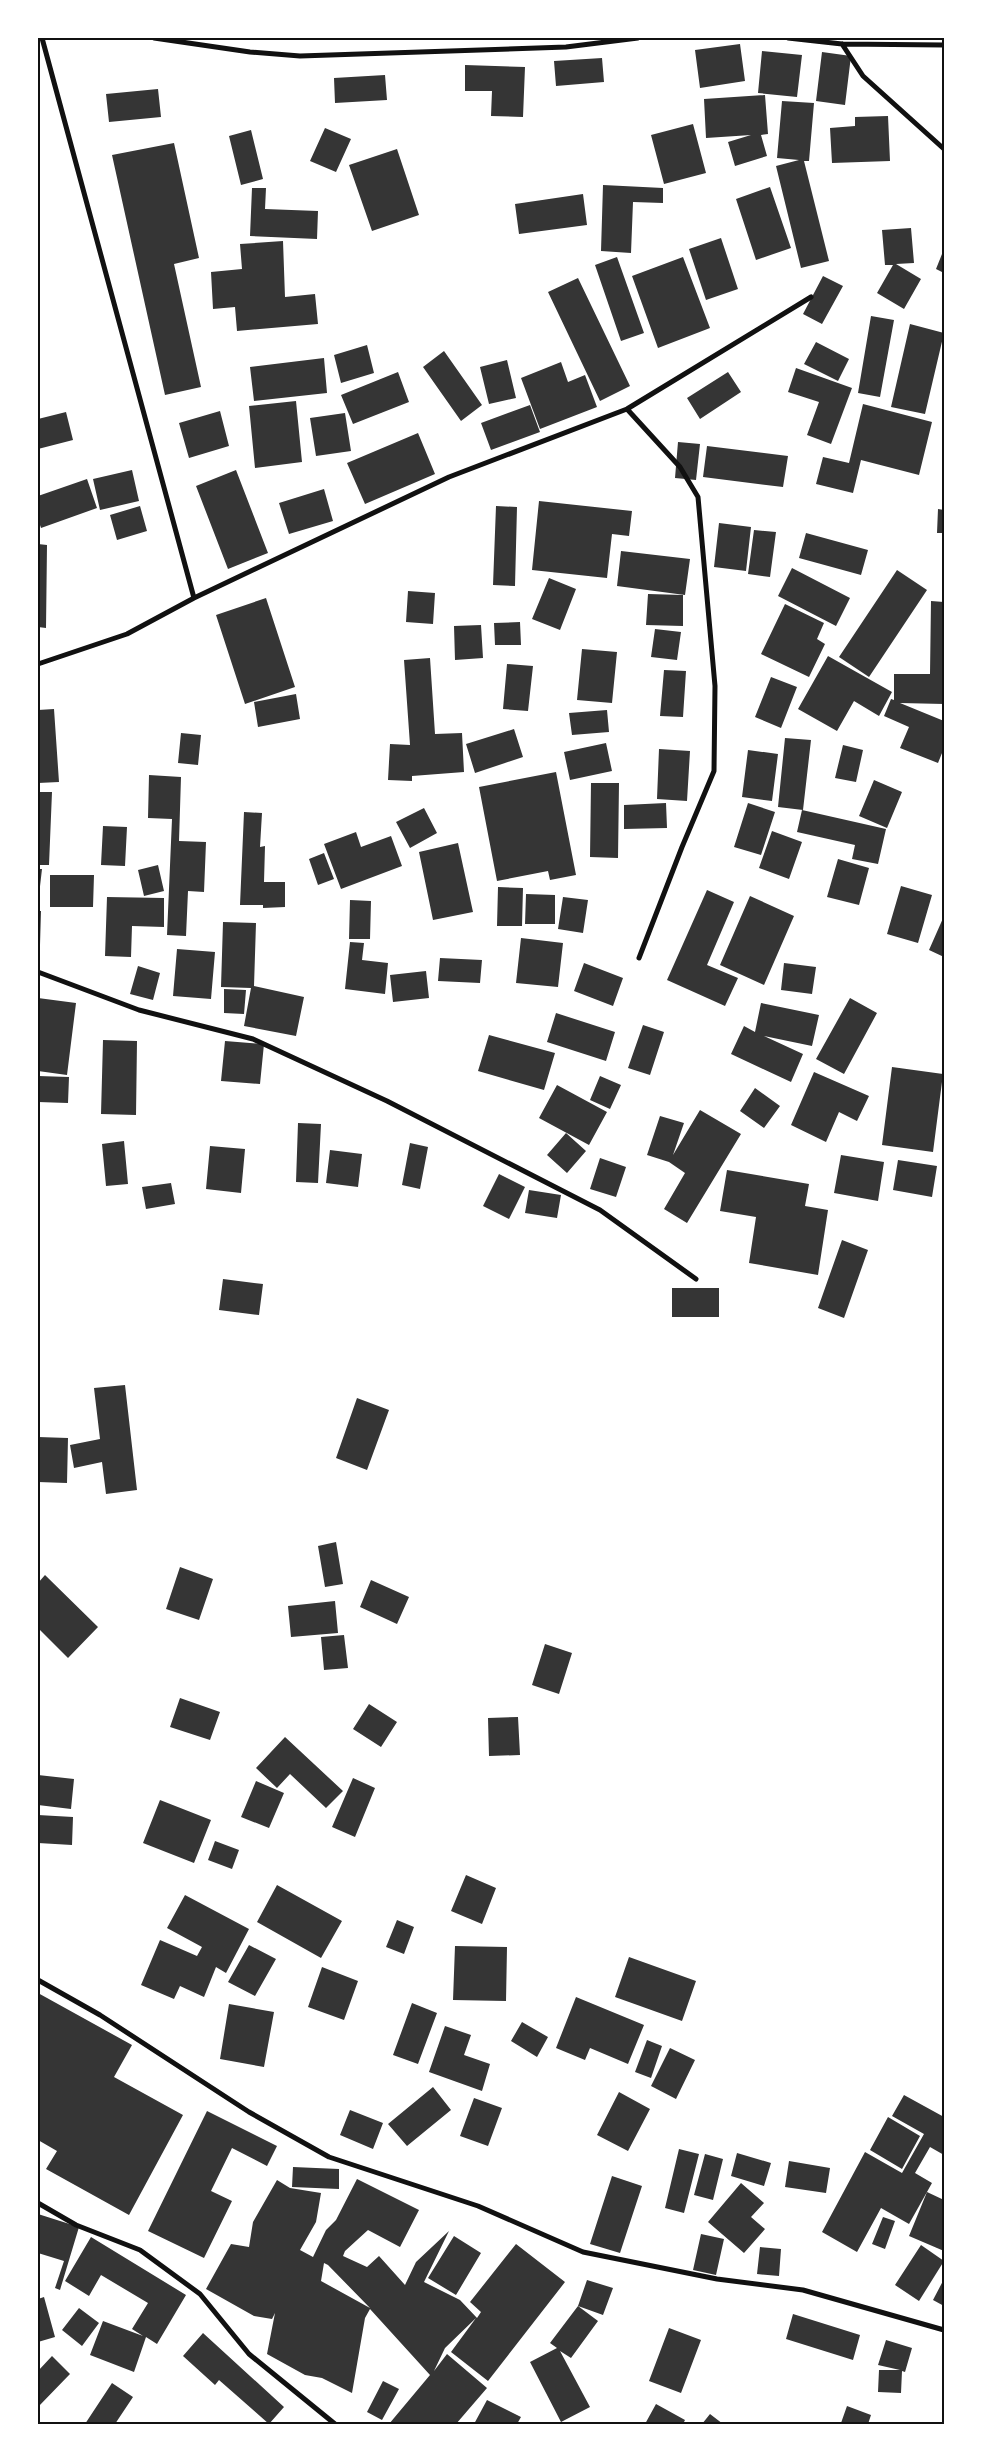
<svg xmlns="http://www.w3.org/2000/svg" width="982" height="2462" viewBox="0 0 982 2462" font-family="Roboto,sans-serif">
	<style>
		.building { fill: #353535; fill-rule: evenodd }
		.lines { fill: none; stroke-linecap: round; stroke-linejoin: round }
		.minor { stroke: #111; stroke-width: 5 }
		.neatline { fill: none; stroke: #111; stroke-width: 2 }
	</style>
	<rect width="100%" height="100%" fill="#fff"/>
	<path class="building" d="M252,38h36v2l-36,-1z
		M740,44l5,37 -45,7 -5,-38z
		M762,51l40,4 -5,42 -39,-4z
		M822,52l29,4 -6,49 -29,-4z
		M602,58l2,24 -48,4 -2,-25z
		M465,65l60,2 -2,50 -32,-1 1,-25h-27z
		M385,75l2,25 -52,3 -1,-25z
		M158,89l3,28 -52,5 -3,-28z
		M765,95l3,39 -7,1 6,21 -32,10 -7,-24 23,-7 -45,3 -2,-39z
		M782,101l32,2 -5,58h-5l25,100 -28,7 -25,-102 23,-6 -22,-2z
		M888,116l2,45 -58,2 -2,-35 25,-2v-9z
		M693,124l13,49 -42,11 -13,-49z
		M325,128l26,11 -15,33 -26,-11z
		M251,130l12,49 -22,6 -12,-49z
		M174,143l25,115 -25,6 27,123 -36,8 -53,-240z
		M397,149l22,66 -47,16 -23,-66z
		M603,185l60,3v15l-30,-1 -2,51 -30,-2z
		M770,187l21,61 -35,12 -20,-61z
		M252,188h14l-1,21 53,2 -1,28 -67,-3z
		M583,194l4,31 -68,9 -4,-30z
		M911,228l3,35 -18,1 25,15 -17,30 -27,-16 16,-28h-8l-3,-35z
		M721,238l17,51 -32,11 -17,-51z
		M283,241l2,56 30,-3 3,30 -81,7 -2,-24 -22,2 -2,-37 31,-3 -2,-25z
		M944,249v24l-8,-4z
		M617,257l27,76 -23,8 -26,-76z
		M683,257l27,71 -52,20 -26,-72z
		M823,276l20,10 -21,38 -19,-10z
		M578,278l52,108 -30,15 -52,-109z
		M871,316l23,4 -14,77 -22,-4z
		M910,324l34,9 -19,81 -34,-7z
		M816,342l33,17 -11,22 -34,-17z
		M367,345l7,28 -33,10 -7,-28z
		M444,351l38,54 -21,16 -38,-54z
		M324,358l3,35 -73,8 -4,-34z
		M507,360l9,38 -27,6 -9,-37z
		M561,362l7,20 17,-7 12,32 -57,22 -19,-51z
		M796,368l56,20 -21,56 -24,-9 12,-33 -31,-10z
		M398,372l11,30 -56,22 -12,-29z
		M728,372l13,20 -41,27 -13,-21z
		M296,401l6,61 -47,6 -6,-62z
		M863,404l69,18 -13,53 -58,-15 -8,33 -37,-9 7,-27 26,6z
		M530,405l10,27 -49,18 -10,-27z
		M220,411l9,35 -40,12 -10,-35z
		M66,412l7,28 -35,9v-30z
		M345,413l6,38 -35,5 -6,-38z
		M418,433l17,41 -70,30 -18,-41z
		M678,442l22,2 -4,36 -21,-2z
		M707,446l81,10 -5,31 -80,-10z
		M132,470l7,31 -39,9 -7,-31z
		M236,470l32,83 -40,16 -32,-83z
		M87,479l10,29 -56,20 -3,-9v-23z
		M324,489l9,32 -44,13 -10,-31z
		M539,501l93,10 -3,25 -17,-2 -5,44 -75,-8z
		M140,506l7,25 -30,9 -7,-25z
		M496,506l21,1 -2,79 -22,-1z
		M938,509l6,1v23h-7z
		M719,523l32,4 -5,44 -32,-4z
		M754,530l22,2 -6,45 -22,-3z
		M806,533l62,17 -7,25 -62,-17z
		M38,544l9,1 -1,83 -8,-1z
		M621,551l69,8 -5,36 -68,-9z
		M792,568l58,30 -14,28 -58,-30z
		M897,570l30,20 -58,87 -30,-20z
		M549,578l27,11 -16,41 -28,-11z
		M408,591l27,2 -2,31 -27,-2z
		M648,594l35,1v31l-37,-1z
		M266,598l29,89 -50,17 -29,-89z
		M931,601l13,1v102l-44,-1 44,18v27l-6,15 -38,-15 9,-21 -25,-11 7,-17 3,1v-26h36z
		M785,604l39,19 -7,16 8,5 -16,33 -48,-23z
		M520,622l1,23h-26l-1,-22z
		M481,625l2,33 -28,2 -1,-34z
		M655,629l26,3 -4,28 -26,-3z
		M582,649l35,3 -5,51 -35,-3z
		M828,656l64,36 -13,24 -25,-15 -17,30 -39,-22z
		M430,658l5,76 27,-1 2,39 -52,4v5l-24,-1 2,-36 20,1 -6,-85z
		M507,664l26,2 -5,45 -25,-2z
		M664,670l22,1 -3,46 -23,-1z
		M771,677l26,10 -16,41 -26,-11z
		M296,694l4,25 -42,8 -4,-25z
		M54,709l5,73 -21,1v-73z
		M607,710l2,22 -37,3 -3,-22z
		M514,729l9,28 -48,16 -9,-29z
		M181,733l20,2 -3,30 -20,-2z
		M785,738l26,2 -8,70 -25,-3z
		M606,743l6,28 -42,9 -6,-28z
		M843,745l20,5 -7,32 -21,-4z
		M659,749l31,2 -3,50 -30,-2z
		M748,750l30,4 -6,47 -30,-4z
		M556,772l20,103 -26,5 -2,-9 -51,10 -18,-94z
		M149,775l32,2 -2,64 27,1 -2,50 -16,-1 -2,45 -19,-1 5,-116 -24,-1z
		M874,780l28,12 -15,36 -28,-12z
		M591,783h28l-1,75 -28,-1z
		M38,792h14l-3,73h-11z
		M666,803l1,25 -43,1v-24z
		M748,803l27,9 -14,43 -27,-8z
		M424,808l13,25 -27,15 -14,-26z
		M802,810l84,19 -8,35 -26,-5 3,-14 -58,-13z
		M244,812l18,1 -2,34 5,-1 -1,36h21v25l-22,1v-3h-23z
		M103,826l24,1 -2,39 -24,-1z
		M772,831l30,11 -13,37 -30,-11z
		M356,832l5,15 30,-11 11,30 -61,23 -17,-45z
		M458,843l15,69 -40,8 -14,-68z
		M324,853l10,26 -16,6 -9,-26z
		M838,859l31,9 -10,37 -32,-8z
		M158,865l6,26 -20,5 -6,-26z
		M38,869h4l-3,26h-1z
		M50,875h44l-1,32h-43z
		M901,886l31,9 -14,48 -31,-9z
		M498,887l25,1 -1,38h-25z
		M707,890l27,12 -27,63 31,13 -13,28 -58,-26z
		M526,894l29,1v29h-30z
		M750,896l44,20 -30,69 -44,-20z
		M107,897l57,1v29l-32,-1 -1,31 -26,-1z
		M563,897l25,3 -5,33 -25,-4z
		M350,900l21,1 -1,38h-21z
		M38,911h3l-1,34 -2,-1z
		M944,916v41l-15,-7z
		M223,922l33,1 -2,63 50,11 -8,39 -52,-10 7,-38 -30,-1z
		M521,938l42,5 -5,44 -42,-4z
		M350,942l14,1 -2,17 26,3 -3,31 -40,-5z
		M177,949l38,3 -4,47 -38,-3z
		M440,958l42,2 -2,23 -42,-2z
		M584,963l39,15 -10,28 -39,-15z
		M784,963l32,4 -4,27 -31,-4z
		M138,966l22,7 -7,27 -23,-6z
		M426,971l3,27 -36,4 -3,-27z
		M224,989l22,1 -2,24 -20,-1z
		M38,998l38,5 -9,72 -29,-4z
		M850,998l27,15 -33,61 -28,-15z
		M761,1003l58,12 -7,31 -48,-10 39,18 -12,28 -60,-28 13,-28 11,6z
		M556,1013l59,19 -9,29 -59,-19z
		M643,1025l21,7 -14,43 -22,-7z
		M489,1035l66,18 -11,37 -66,-19z
		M103,1040l34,1 -1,74 -35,-1z
		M225,1041l39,3 -4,40 -39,-3z
		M892,1067l51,7 -10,78 -51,-7z
		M814,1072l55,24 -12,25 -18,-9 -13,30 -35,-17z
		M38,1076l31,1 -1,26 -30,-1z
		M600,1076l21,9 -11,24 -20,-9z
		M557,1085l50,27 -18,33 -50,-27z
		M755,1088l25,18 -16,22 -24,-17z
		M700,1110l41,24 -54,89 -23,-14 21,-36 -16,-11 -22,-7 13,-39 24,7 -11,32z
		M298,1123l23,1 -3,59 -22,-1z
		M566,1133l20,18 -19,22 -20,-18z
		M124,1141l4,43 -22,2 -4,-42z
		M410,1143l18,4 -8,42 -18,-4z
		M210,1146l35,3 -4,44 -35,-4z
		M330,1150l32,4 -4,33 -32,-4z
		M841,1155l43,7 -6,39 -44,-8z
		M600,1158l26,9 -10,30 -26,-8z
		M898,1160l39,6 -5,31 -39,-7z
		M727,1170l82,14 -4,22 23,4 -10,65 -69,-12 7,-46 -36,-6z
		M499,1174l26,13 -16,32 -26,-13z
		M171,1183l4,21 -29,5 -4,-22z
		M529,1190l32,5 -4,23 -32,-5z
		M842,1240l26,10 -24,68 -26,-10z
		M223,1279l40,5 -4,31 -40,-5z
		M672,1288h47v29h-47z
		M125,1385l12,105 -31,4 -4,-32 -28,6 -4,-23 30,-6 -6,-51z
		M357,1398l32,12 -22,60 -31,-12z
		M38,1437l30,1 -1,45 -29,-1z
		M336,1542l7,42 -18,3 -7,-41z
		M180,1567l33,12 -14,41 -33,-11z
		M45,1575l53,52 -30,31 -30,-30v-45z
		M371,1580l38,17 -12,27 -37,-17z
		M335,1601l3,32 -47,4 -3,-31z
		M344,1635l4,33 -24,2 -3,-33z
		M545,1644l27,9 -13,41 -27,-9z
		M180,1698l40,14 -10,28 -40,-13z
		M369,1704l28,18 -16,25 -28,-18z
		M518,1717l2,38 -31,1 -1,-38z
		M285,1737l58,54 -17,17 -36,-34 -13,14 -21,-20z
		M38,1775l36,4 -3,30 -33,-4z
		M353,1778l22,10 -20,49 -23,-10z
		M256,1781l28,12 -15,35 -28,-11z
		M160,1800l51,20 -17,43 -51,-20z
		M38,1815l35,2 -1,28 -34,-2z
		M215,1841l24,9 -7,19 -24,-9z
		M466,1875l30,13 -14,36 -31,-13z
		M277,1885l65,36 -21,37 -64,-36z
		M185,1895l64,34 -23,44 -10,-6 -12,30 -24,-11 -6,13 -33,-14 19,-45 37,16 5,-9 -35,-19z
		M397,1920l17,7 -10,27 -18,-7z
		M249,1945l27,14 -21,37 -27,-14z
		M455,1946l52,1 -1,54 -53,-1z
		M629,1957l67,24 -14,40 -67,-24z
		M322,1967l36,14 -14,39 -36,-13z
		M38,1993l94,52 -18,32 69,38 -54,100 -83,-46 11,-18 -19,-11z
		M576,1997l68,28 -16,39 -38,-16 -5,12 -29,-12z
		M412,2003l25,10 -19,51 -25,-9z
		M229,2004l45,8 -10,55 -44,-8z
		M522,2022l26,15 -11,20 -26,-16z
		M445,2026l26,9 -7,20 26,9 -8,27 -53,-19z
		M647,2040l15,6 -11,32 -16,-6z
		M670,2048l25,12 -19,39 -25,-13z
		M433,2087l18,23 -44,36 -19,-22z
		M619,2092l31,17 -22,42 -31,-16z
		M904,2095l40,22v38l-14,-8 -15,26 17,10 -23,41 -28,-16 -24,44 -35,-20 43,-80 37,21 22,-39 -32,-18z
		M474,2098l28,10 -14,38 -28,-10z
		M350,2110l33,13 -10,26 -33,-14z
		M207,2111l70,35 -10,20 -35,-18 -21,43 21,10 -28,57 -56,-27z
		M888,2117l32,19 -18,33 -32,-19z
		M679,2149l20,5 -15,59 -19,-5z
		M737,2153l34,10 -7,23 -33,-10z
		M705,2154l18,5 -10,41 -19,-5z
		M789,2161l41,7 -4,25 -41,-6z
		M293,2167l46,2v20l-47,-2z
		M612,2176l30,10 -22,67 -30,-9z
		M357,2179l62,31 -19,37 -32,-17 -23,21 -2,5 24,11 12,-11 26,29 11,-23 33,-31 -25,51 36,18 17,18 4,-6 -11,-10 46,-58 49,38 -77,99 -37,-29 25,-34 -31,30 -11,23 13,-17 40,34 -31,36h-67l41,-49 -60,-66 -5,9 -13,75 -30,-15 -17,-3 -38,-21 8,-41 -3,6 -18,-3 -48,-27 25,-45 18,3 4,-25 24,-42 13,8 31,5 -5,29 -16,28 13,7 13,-27 10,-10zM324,2263l4,2 42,43 -49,-27z
		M741,2183l23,20 -13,14 14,12 -21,24 -36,-31z
		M927,2192l17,8v51l-35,-15z
		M38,2214l41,13 -19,63 -5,-2 9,-27 -26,-8z
		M883,2217l12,4 -10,28 -13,-5z
		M701,2234l23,5 -8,36 -23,-5z
		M454,2236l27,17 -25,42 -28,-17z
		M91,2237l95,58 -29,49 -11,-7 -12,35 -44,-17 13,-34 40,15 -11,-7 16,-26 -47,-28 -12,21 -24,-15z
		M921,2245l23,16 -25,40 -24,-16z
		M760,2247l21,2 -2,27 -22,-2z
		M944,2279v27l-11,-6z
		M587,2280l26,8 -10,27 -25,-9z
		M44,2297l11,40 -17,5v-43z
		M578,2306l20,15 -27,37 -11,-7 30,56 -29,15 -31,-60 27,-14 -7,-5z
		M79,2308l20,15 -17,23 -20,-16z
		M793,2314l67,21 -7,25 -67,-21z
		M669,2328l32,12 -20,53 -32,-12z
		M203,2333l81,74 -15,17 -50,-44 -4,5 -32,-29z
		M886,2340l26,8 -7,24 -3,-1 -1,22 -23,-1 1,-22h21l-22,-5z
		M52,2356l18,18 -32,33v-36z
		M383,2381l16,8 -17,31 -15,-8z
		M112,2383l21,14 -18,27h-30z
		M487,2400l34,17 -4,7h-43z
		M656,2404l29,16 -2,4h-38z
		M847,2406l24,9 -3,9 -27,-1z
		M710,2414l13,10h-21z"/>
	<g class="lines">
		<path class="minor" d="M42,38l152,560
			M154,38l96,14 50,4 266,-9 72,-9
			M788,38l54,6 102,1
			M842,44l21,32 81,73
			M627,409l53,58 18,30 17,189 -1,85 -32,76 -43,111
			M38,664l89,-30 67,-36 255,-121 178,-68 184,-112
			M38,972l101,38 114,29 134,62 213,109 96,69
			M38,1980l62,35 149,97 80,45 149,49 105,46 134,27 86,11 141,40
			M38,2203l38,22 64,25 60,44 49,60 86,70"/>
	</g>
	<rect width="982" height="2462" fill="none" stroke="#ffffff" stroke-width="78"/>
	<rect x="39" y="39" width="904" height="2384" class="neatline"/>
</svg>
